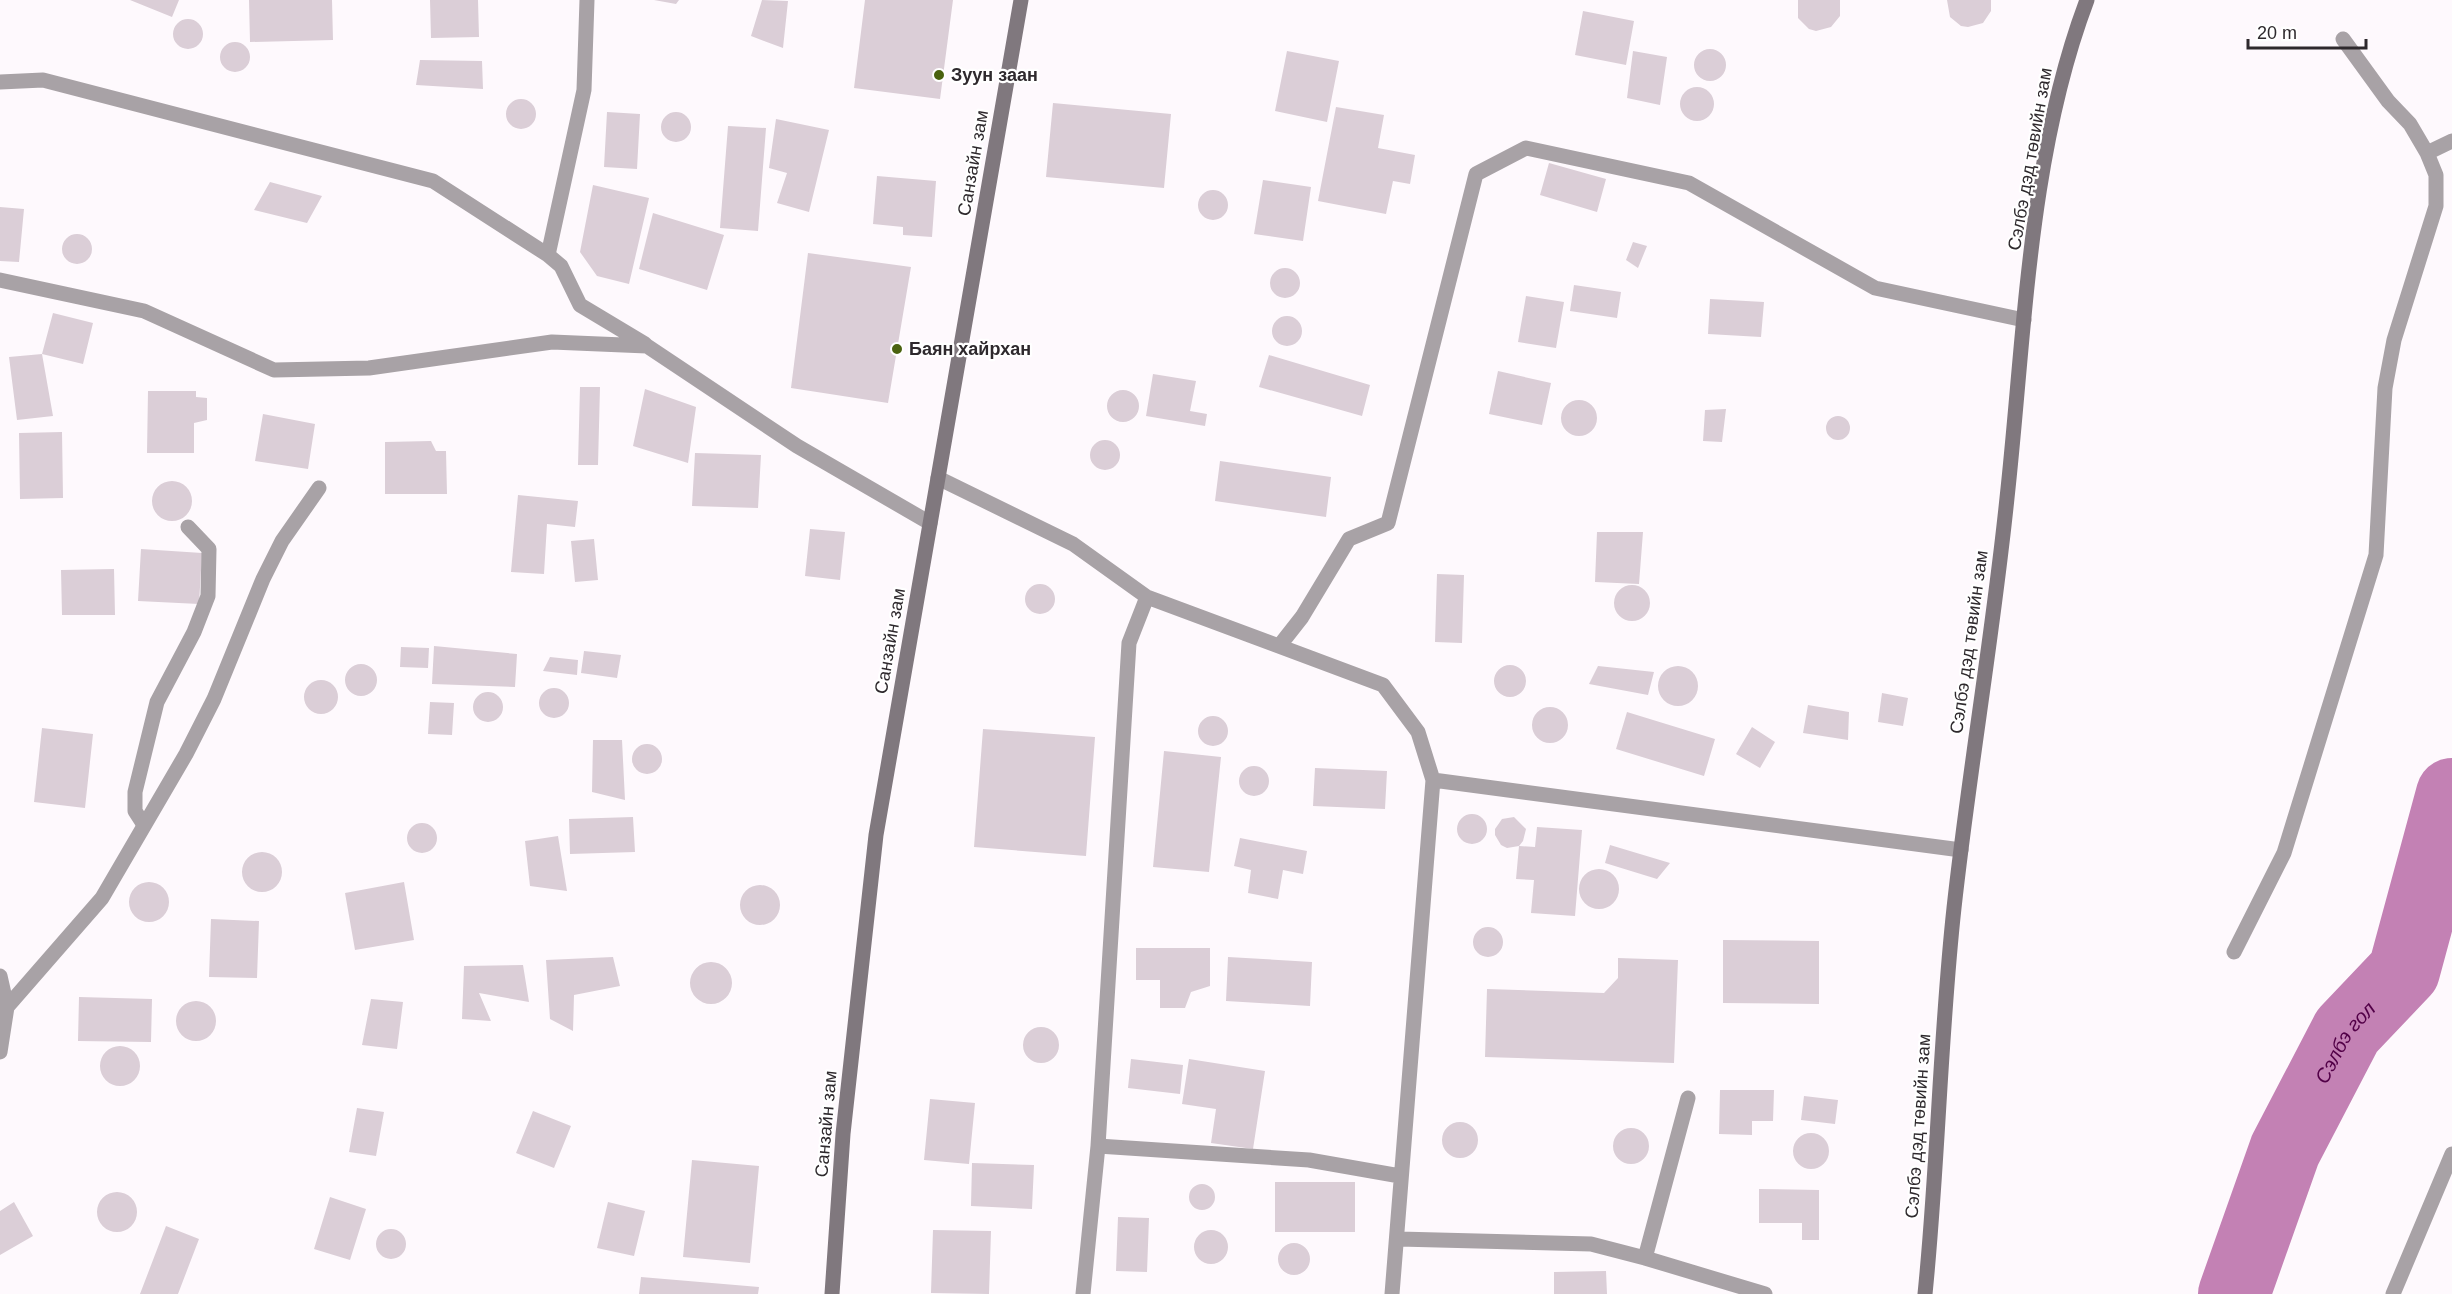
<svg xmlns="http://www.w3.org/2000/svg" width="2452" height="1294" viewBox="0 0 2452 1294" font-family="Helvetica,sans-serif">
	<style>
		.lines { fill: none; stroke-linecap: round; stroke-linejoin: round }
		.river { stroke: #c381b4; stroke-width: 72 }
		.building { fill: #dbced7 }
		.lane { stroke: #a8a2a6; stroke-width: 15 }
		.street { stroke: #a8a2a6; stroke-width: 15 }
		.secondary { stroke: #80787e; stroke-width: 15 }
		.poi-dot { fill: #4a620f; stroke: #fff; stroke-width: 2 }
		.labels { text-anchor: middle; stroke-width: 4.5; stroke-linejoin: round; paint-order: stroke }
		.poi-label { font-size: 18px; font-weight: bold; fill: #2e292d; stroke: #fff; text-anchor: start }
		.street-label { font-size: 18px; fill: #2e292d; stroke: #fff }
		.water-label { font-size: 20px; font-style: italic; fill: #520047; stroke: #fff }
	</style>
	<rect width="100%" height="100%" fill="#fef9fd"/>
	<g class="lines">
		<path class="river" id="s1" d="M2234,1294l51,-144 62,-119 57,-60 48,-177"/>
	</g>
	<path class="building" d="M130,0h49l-7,17z
		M249,0h83l1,40 -83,2z
		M430,0h48l1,37 -48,1z
		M654,0h25l-3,4z
		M762,0l26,1 -5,47 -32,-12z
		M865,0h88l-13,99 -86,-11z
		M1798,0h42v16l-9,11 -15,4 -7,-2 -11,-11z
		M1947,0h44v11l-8,12 -15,4 -7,-1 -11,-9z
		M1583,11l51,10 -8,44 -51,-10z
		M173 34a15 15 0 1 1 30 0a15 15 0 1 1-30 0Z
		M220 57a15 15 0 1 1 30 0a15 15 0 1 1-30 0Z
		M1694 65a16 16 0 1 1 32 0a16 16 0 1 1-32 0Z
		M1287,51l52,10 -12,61 -52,-11z
		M1633,51l34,6 -7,48 -33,-7z
		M420,60l62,1 1,28 -67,-4z
		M1680 104a17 17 0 1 1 34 0a17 17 0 1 1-34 0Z
		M506 114a15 15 0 1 1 30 0a15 15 0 1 1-30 0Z
		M1053,103l118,11 -7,74 -118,-11z
		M1336,107l48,8 -6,33 37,7 -5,29 -17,-3 -7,33 -68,-13z
		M661 127a15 15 0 1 1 30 0a15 15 0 1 1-30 0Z
		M607,112l33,2 -3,55 -33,-2z
		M776,119l53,11 -20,82 -32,-9 10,-30 -18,-5z
		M728,126l38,2 -8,103 -38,-3z
		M1549,163l57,16 -9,33 -57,-17z
		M877,176l59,5 -4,56 -29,-2v-8l-30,-3z
		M1263,180l48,7 -8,54 -49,-7z
		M270,182l52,14 -15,27 -53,-13z
		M593,185l56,13 -20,86 -32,-8 -17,-24z
		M1198 205a15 15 0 1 1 30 0a15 15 0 1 1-30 0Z
		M0,207l24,2 -5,53 -19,-1z
		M653,213l71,22 -17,55 -68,-21z
		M62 249a15 15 0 1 1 30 0a15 15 0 1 1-30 0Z
		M1633,242l14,4 -9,22 -12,-8z
		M808,253l103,14 -23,136 -97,-15z
		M1270 283a15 15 0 1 1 30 0a15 15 0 1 1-30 0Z
		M1574,285l47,7 -4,26 -47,-7z
		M1526,296l38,6 -8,46 -38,-6z
		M1710,299l54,3 -3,35 -53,-3z
		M53,313l40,10 -10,41 -41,-10z
		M1272 331a15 15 0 1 1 30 0a15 15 0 1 1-30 0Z
		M42,354l11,62 -36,4 -8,-63z
		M1269,355l101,30 -8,31 -103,-29z
		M1498,371l53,12 -9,42 -53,-11z
		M1153,374l43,7 -6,30 17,3 -2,12 -59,-10z
		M580,387h20l-2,78h-20z
		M645,389l51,18 -8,56 -55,-17z
		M1107 406a16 16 0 1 1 32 0a16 16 0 1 1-32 0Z
		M148,391h48v6l11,1v22l-13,3v30h-47z
		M1561 418a18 18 0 1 1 36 0a18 18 0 1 1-36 0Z
		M1726,409l-4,33 -19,-1 2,-31z
		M263,414l52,10 -7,45 -53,-8z
		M1826 428a12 12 0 1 1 24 0a12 12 0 1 1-24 0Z
		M62,432l1,66 -43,1 -1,-66z
		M1090 455a15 15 0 1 1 30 0a15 15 0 1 1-30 0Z
		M431,441l5,10h10l1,43h-62v-52z
		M695,453l66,2 -3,53 -66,-2z
		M1220,461l111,16 -5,40 -111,-16z
		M152 501a20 20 0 1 1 40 0a20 20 0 1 1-40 0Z
		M518,495l60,6 -3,26 -28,-3 -3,50 -33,-2z
		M810,529l35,3 -5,48 -35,-4z
		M1597,532h46l-4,52 -44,-2z
		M594,539l4,41 -23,2 -4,-41z
		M141,549l61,4 -3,51 -61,-3z
		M114,569l1,46h-53l-1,-45z
		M1437,574l27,1 -2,68 -27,-1z
		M1025 599a15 15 0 1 1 30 0a15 15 0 1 1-30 0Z
		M1614 603a18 18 0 1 1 36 0a18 18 0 1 1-36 0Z
		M434,646l83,8 -2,33 -83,-3z
		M401,647l28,1 -1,20 -28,-1z
		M584,651l37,4 -4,23 -36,-5z
		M550,657l28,3 -1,15 -34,-4z
		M345 680a16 16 0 1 1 32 0a16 16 0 1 1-32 0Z
		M1494 681a16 16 0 1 1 32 0a16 16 0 1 1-32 0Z
		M1658 686a20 20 0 1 1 40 0a20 20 0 1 1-40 0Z
		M1598,666l56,6 -6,23 -59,-11z
		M304 697a17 17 0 1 1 34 0a17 17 0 1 1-34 0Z
		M539 703a15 15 0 1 1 30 0a15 15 0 1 1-30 0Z
		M473 707a15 15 0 1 1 30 0a15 15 0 1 1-30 0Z
		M1882,693l26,5 -5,28 -25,-4z
		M430,702l24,1 -2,32 -24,-1z
		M1808,705l41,7 -1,28 -45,-7z
		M1532 725a18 18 0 1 1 36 0a18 18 0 1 1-36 0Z
		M1627,712l88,27 -11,37 -88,-27z
		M1198 731a15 15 0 1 1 30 0a15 15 0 1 1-30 0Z
		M1752,727l23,15 -15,26 -24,-14z
		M42,728l51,6 -8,74 -51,-6z
		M983,729l112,8 -9,119 -112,-9z
		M593,740h29l3,60 -33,-8z
		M632 759a15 15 0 1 1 30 0a15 15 0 1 1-30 0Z
		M1164,751l57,6 -12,115 -56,-5z
		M1239 781a15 15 0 1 1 30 0a15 15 0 1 1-30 0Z
		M1315,768l72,3 -2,38 -72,-3z
		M1457 829a15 15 0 1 1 30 0a15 15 0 1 1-30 0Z
		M633,817l2,35 -65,2 -1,-35z
		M1514,817l12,12 -3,12 -4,5 16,1 2,-20 45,3 -7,86 -44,-3 3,-33 -18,-1 3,-33 -12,2 -6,-3 -6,-10v-6l7,-10z
		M407 838a15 15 0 1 1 30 0a15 15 0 1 1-30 0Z
		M558,836l9,55 -37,-5 -5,-45z
		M1240,838l67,13 -4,23 -20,-4 -5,29 -30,-6 3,-23 -17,-4z
		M1610,845l60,18 -13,16 -52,-16z
		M242 872a20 20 0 1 1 40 0a20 20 0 1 1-40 0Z
		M1579 889a20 20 0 1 1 40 0a20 20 0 1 1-40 0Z
		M404,882l10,58 -59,10 -10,-57z
		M129 902a20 20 0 1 1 40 0a20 20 0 1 1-40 0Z
		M740 905a20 20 0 1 1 40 0a20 20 0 1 1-40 0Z
		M211,919l48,2 -2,57 -48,-1z
		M1473 942a15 15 0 1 1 30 0a15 15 0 1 1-30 0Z
		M1723,940l96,1v63l-96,-1z
		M1136,948h74v38l-19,6 -6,16h-25v-28h-24z
		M613,957l7,29 -46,9 -1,36 -23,-12 -4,-59z
		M1228,957l84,5 -2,44 -84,-5z
		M1618,958l60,2 -4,103 -189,-6 2,-68 117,4 14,-15z
		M690 983a21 21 0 1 1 42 0a21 21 0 1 1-42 0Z
		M523,965l6,37 -50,-9 12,28 -29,-2 2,-53z
		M79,997l73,2 -1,43 -73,-1z
		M371,999l32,3 -6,47 -35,-4z
		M176 1021a20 20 0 1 1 40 0a20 20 0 1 1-40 0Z
		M1023 1045a18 18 0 1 1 36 0a18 18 0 1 1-36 0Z
		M100 1066a20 20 0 1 1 40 0a20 20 0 1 1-40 0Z
		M1131,1059l52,6 -3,29 -52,-6z
		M1189,1059l76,12 -12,78 -42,-6 5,-34 -34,-5z
		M1720,1090h54l-1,31h-21v14l-33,-1z
		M1804,1096l34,4 -3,24 -34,-4z
		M930,1099l45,4 -6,61 -45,-4z
		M357,1108l27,4 -8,44 -27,-4z
		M533,1111l38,15 -17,42 -38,-15z
		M1442 1140a18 18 0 1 1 36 0a18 18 0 1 1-36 0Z
		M1613 1146a18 18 0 1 1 36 0a18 18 0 1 1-36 0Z
		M1793 1151a18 18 0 1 1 36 0a18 18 0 1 1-36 0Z
		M692,1160l67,6 -9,97 -67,-6z
		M972,1163l62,2 -2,44 -61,-3z
		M1275,1182h80v50h-80z
		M1189 1197a13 13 0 1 1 26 0a13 13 0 1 1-26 0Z
		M1759,1189l60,1v50h-17v-17h-43z
		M97 1212a20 20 0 1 1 40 0a20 20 0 1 1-40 0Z
		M330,1197l36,12 -16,51 -36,-11z
		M14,1202l19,34 -33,19v-44z
		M608,1202l37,9 -11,45 -37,-8z
		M1118,1217l31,1 -2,54 -31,-1z
		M166,1226l33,13 -21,55h-38z
		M376 1244a15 15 0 1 1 30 0a15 15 0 1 1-30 0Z
		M933,1230l58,1 -2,63 -58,-1z
		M1194 1247a17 17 0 1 1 34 0a17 17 0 1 1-34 0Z
		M1278 1259a16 16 0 1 1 32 0a16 16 0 1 1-32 0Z
		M1606,1271l1,23h-53v-22z
		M641,1277l118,10 -1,7h-119z"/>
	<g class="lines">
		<path class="lane" d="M144,825l-9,-14v-19l22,-90 37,-70 14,-36 1,-47 -21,-22"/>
		<path class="street" d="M587,0l-3,90 -36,165 13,11 19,39 65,39
			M0,82l43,-2 390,101 115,74
			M2427,153l25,-12
			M0,280l144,31 130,59 95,-2 183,-26 95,4 150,100 133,77
			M938,478l135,66 74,53 -18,46 -31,503 -15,148
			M1147,597l236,88 35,47 15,48 -41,514
			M1280,645l22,-28 47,-78 39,-16 88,-349 50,-26 163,35 186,105 149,32
			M1433,780l528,70
			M2234,952l50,-99 92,-298 9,-167 9,-48 42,-134v-31l-9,-22 -17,-29 -22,-23 -45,-62
			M0,976l7,31 -7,45
			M7,1007l95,-109 84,-144 28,-55 49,-120 19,-38 37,-53
			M1098,1146l211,14 91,16
			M1399,1239l192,5 54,14 43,-160
			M1645,1258l120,36
			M2393,1294l59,-140"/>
		<path class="secondary" d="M832,1294l11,-160 33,-299 145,-835
			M1925,1294c13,-128 15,-258 29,-386 15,-137 39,-273 53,-410 18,-164 21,-342 80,-498"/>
	</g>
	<g class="poi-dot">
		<circle cx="939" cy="75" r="6"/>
		<circle cx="897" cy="349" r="6"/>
	</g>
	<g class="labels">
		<g class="poi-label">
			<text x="951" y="81">Зуун заан</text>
			<text x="909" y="355">Баян хайрхан</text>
		</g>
		<g class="street-label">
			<text transform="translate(2030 159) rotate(-80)" y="6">Сэлбэ дэд төвийн зам</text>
			<text transform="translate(973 163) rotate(-80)" y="6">Санзайн зам</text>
			<text transform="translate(890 641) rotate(-80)" y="6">Санзайн зам</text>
			<text transform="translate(1969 642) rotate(-82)" y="6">Сэлбэ дэд төвийн зам</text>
			<text transform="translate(826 1124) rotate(-85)" y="6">Санзайн зам</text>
			<text transform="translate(1918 1126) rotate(-86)" y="6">Сэлбэ дэд төвийн зам</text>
		</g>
		<g class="water-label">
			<text dy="7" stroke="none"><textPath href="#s1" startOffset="276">Сэлбэ гол</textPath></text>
		</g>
	</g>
	<path d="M2248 39v9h118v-9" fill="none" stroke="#2e292d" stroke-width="3"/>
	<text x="2257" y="39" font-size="18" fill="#2e292d" stroke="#ffffff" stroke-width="4.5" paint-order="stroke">20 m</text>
</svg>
